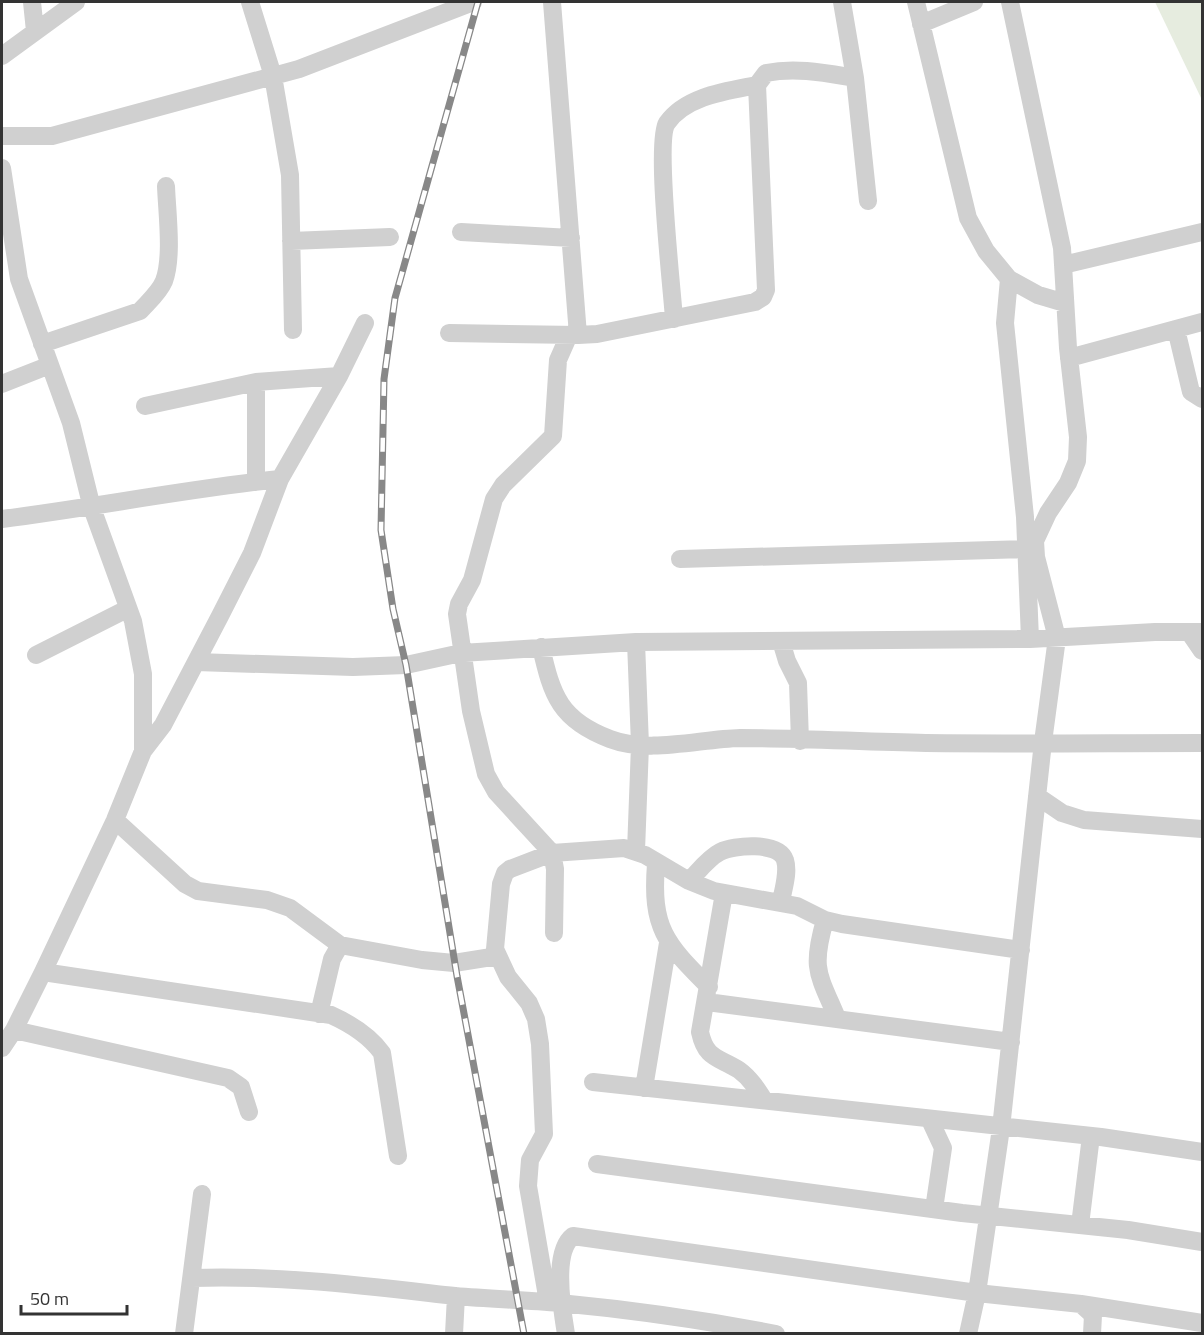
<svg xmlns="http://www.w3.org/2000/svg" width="1204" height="1335" viewBox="0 0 1204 1335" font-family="'Titillium Web',sans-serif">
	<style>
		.green { fill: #e6ecdf }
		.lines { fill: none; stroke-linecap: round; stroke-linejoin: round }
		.minor { stroke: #d0d0d0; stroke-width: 18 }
		.rail-casing { stroke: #888; stroke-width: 7 }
		.rail { stroke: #fff; stroke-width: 4.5; stroke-dasharray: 14; stroke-linecap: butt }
	</style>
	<rect width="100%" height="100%" fill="#fff"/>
	<path class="green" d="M1155,2h47v98z"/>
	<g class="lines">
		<path class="minor" d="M32,2l3,29
			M250,2l23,74 17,99 3,155
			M842,2l13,76 13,123
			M916,2l52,216 18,33 23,28 29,16 27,8
			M921,24l53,-22
			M2,56l74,-54
			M2,136h50l247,-67 174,-67
			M2,168l17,111 52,144 21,85 41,113 10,53v77l-28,69 -72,152 -29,58 -12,18
			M461,232l110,6
			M291,241l99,-4
			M1063,265l139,-33
			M1009,279l-4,44 20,194 5,122
			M674,319c-2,-31 -19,-178 -7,-196 19,-27 60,-32 90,-38
			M1176,329l15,63 11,7
			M449,333l129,2 -26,-333
			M578,335l19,-1 158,-32 8,-5 3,-7 -9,-205 9,-12c30,-6 59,0 89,5
			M42,344l98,-33c8,-9 19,-18 24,-30 9,-24 3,-68 2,-95
			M1069,358l133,-36
			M2,384l48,-19
			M145,406l111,-24 83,-6
			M256,482v-100
			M2,519c93,-12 185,-30 278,-40
			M680,559l346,-10
			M1189,632l13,19
			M781,641l6,20 11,22 2,58
			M636,642l4,103 -4,106
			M541,647c11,49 19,73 69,92 39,15 89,0 130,-1 62,0 124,4 186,5 92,1 184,0 276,0
			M36,655l91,-46
			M196,662l157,5 53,-2 55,-12 175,-11 394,-3 125,-7h47
			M143,751l20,-26 57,-109 32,-63 28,-74 59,-103 26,-53
			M1037,796l25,17 22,7 118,9
			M115,820l70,64 13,7 69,9 23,8 50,37 82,15 32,3 44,-7
			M656,864c-5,64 9,79 53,123
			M689,881c9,-9 19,-23 31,-29 14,-7 58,-11 65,8 4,13 -2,29 -4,42
			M724,893l-24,139c6,28 19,25 39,38 11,8 18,19 25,30
			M825,920c-14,49 -7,53 12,98
			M554,933l1,-64 -3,-16 -56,-61 -10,-18 -15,-63 -14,-97 2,-10 13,-24 22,-81 9,-14 50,-49 5,-76 11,-25
			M43,972l288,43c20,9 38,20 51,38l16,103
			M707,1002l304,40
			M319,1014l13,-55 8,-14
			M14,1030l214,48 13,9 8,25
			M593,1082l508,55 101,15
			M644,1088l24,-145
			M930,1120l13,28 -9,61
			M597,1164l365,49 166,17 74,12
			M1080,1225l11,-89
			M192,1278c90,-3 174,8 263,18 35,3 70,4 105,7 73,7 144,17 216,31
			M548,1302l-20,-116 2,-26 14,-26 -4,-90 -4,-25 -7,-16 -21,-26 -13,-28 6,-65 4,-11 5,-4 42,-16 72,-5 21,7 44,26 25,10 83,15 28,14 17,4 179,26
			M1081,1304l121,19
			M184,1334l18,-140
			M454,1334l2,-38
			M566,1334c-4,-24 -14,-82 7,-98l404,57 104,11 12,11 -1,19
			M968,1334l9,-41 24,-165 42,-386 14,-104 -21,-81 -1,-16 13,-28 20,-30 9,-22 1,-24 -10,-89 -6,-100 -52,-246"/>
		<g class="rail-casing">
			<path id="rail" d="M478,2l-83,296 -11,81 -3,151 12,79 13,56 51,311 67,358"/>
		</g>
		<use href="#rail" class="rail"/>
	</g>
	<rect width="1204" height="1335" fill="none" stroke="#333333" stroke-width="6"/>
	<path d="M21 1305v9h106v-9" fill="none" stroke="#333333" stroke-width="3"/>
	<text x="30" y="1305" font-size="18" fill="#333333" stroke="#ffffff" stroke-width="4.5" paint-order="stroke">50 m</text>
</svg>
